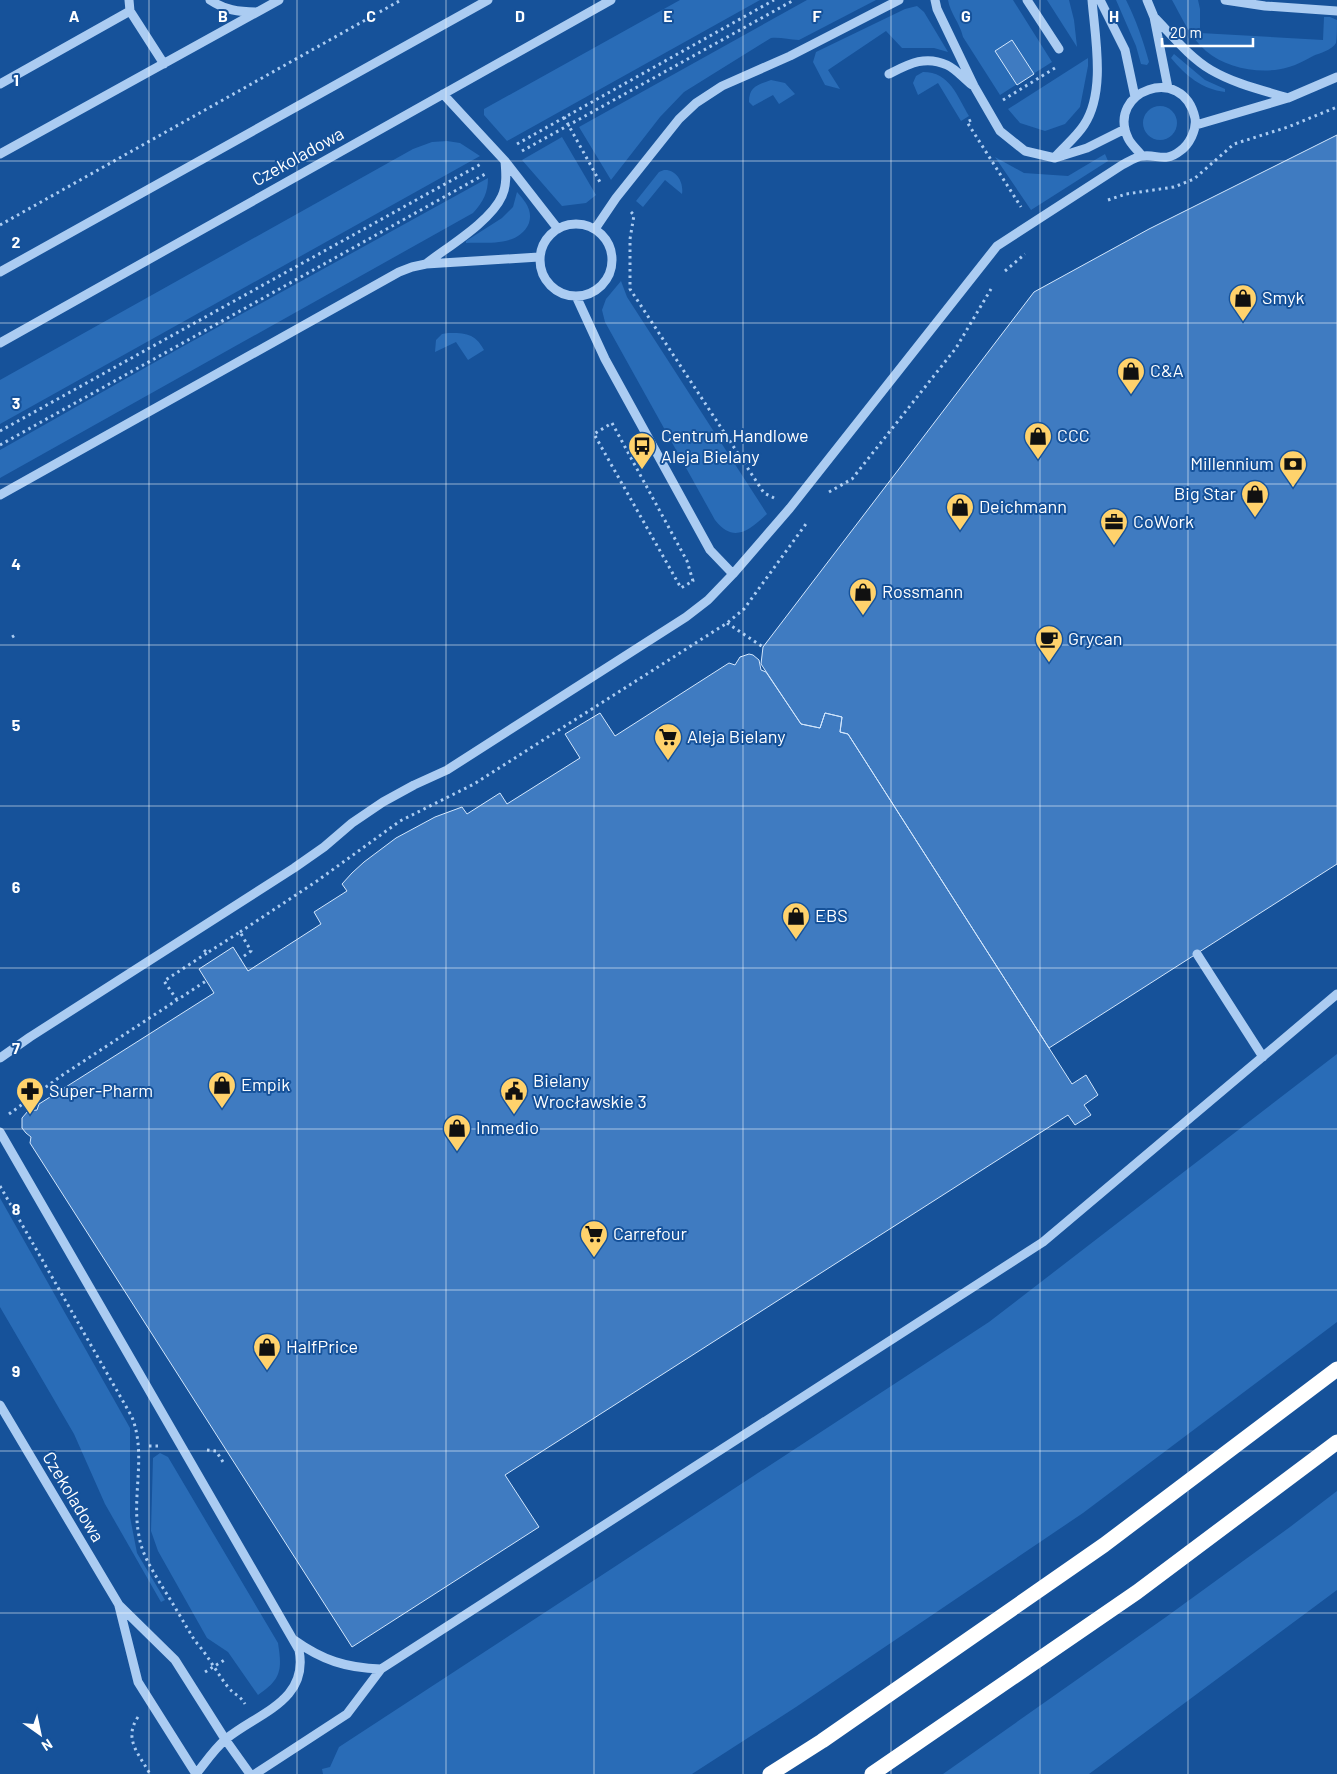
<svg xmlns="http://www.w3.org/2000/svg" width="1337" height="1774" viewBox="0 0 1337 1774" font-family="Barlow,sans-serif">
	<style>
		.green { fill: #296cb7 }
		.building { fill: #3f7bc1; stroke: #d2e6fc }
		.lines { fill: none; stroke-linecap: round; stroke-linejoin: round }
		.path { stroke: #abccf2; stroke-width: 3; stroke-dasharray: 2.5 4; stroke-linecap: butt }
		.minor { stroke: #abccf2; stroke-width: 9 }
		.highway { stroke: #fff; stroke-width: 15 }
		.grid { fill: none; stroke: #fff; stroke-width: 1; stroke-opacity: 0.55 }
		.labels { text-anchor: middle; stroke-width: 4; stroke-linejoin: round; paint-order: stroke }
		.street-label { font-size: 18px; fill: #fff; stroke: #16529a }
		.poi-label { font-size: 18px; fill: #fff; stroke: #16529a; text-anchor: start }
		.grid-label { font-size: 16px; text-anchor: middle; font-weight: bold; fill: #fff; stroke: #16529a; stroke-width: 4; stroke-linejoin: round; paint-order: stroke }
	</style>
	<rect width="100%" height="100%" fill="#16529a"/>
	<path class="green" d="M680,0h80l-253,141 -23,-26v-6z
		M807,0h69l-77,40c-10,0 -18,-3 -28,-2l-87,54 -24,25 -49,63 -32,-53z
		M948,0h65l39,62 -52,33 -37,-58c-3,-14 -13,-24 -15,-37z
		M1047,0h22l5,20 3,27z
		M1116,0h10c10,20 17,40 23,62l-2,3 -6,-1 -5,-18z
		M1172,0h26l2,9v24l123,7 1,-23h6l7,3c0,7 0,17 -1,23 -4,7 -16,10 -23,13 -8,4 -16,9 -24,11 -26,8 -62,2 -83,-16 -16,-14 -24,-33 -34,-51z
		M917,6l7,6 24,40 -14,-4h-32l-16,-17 -58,39 12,19 -15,-4 -12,-23 3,-10 89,-43z
		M1174,54l31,26 20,9v3c-23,-3 -39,-16 -54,-34z
		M1088,58v8l-8,41 -15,17 -20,7 -25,-8 -12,-14z
		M923,72c27,0 34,24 46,44l-8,5 -23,-38 -20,12 -5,-12 3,-7z
		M771,80l14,3 10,11 -16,10 -6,-9 -20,11 -4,-4c0,-16 9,-17 22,-22z
		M1143 123a17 17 0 1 1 34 0a17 17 0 1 1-34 0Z
		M562,137l34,58 -10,8 -24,3 -40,-46z
		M447,141l13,2 20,13 -480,268v-44l413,-231 19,-7z
		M1105,154l3,7 -77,49 -36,-53 29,16 44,3z
		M664,170c12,-1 20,12 18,24l-17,-14 -22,27 -7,-6 23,-29z
		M488,178c0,15 -5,24 -15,35l-473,265v-28l180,-102z
		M517,192c8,9 16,18 12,31 -10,24 -42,19 -63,20v-2l36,-23 11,-11z
		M621,281l6,16 140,217c-18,16 -33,30 -52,6l-110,-198 -3,-12 4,-11z
		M448,333c17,0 27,0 36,17l-16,10 -12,-18 -21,10 1,-12 6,-6z
		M1337,1054v268l-254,191 -287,194 -104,67h-369l-1,-5 8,-2 9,-20 650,-425z
		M0,1198l130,230v89l7,36 28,47 -4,2 -56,-98 -31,-70 -74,-127z
		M160,1453l8,4 110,186c4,26 4,36 -20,52l-30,-43 -21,-14 -49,-87 -7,-20 2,-73z
		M1337,1491v99l-248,184h-146l223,-157 124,-90z"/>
	<path class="building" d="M1012,40l22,34 -17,11 -22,-34z
		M1337,135v729l-288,184 -201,-314 -8,-2 2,-15 -17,-4 -5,15 -19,-4 -40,-60 2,-17 271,-355 115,-63z
		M749,654l4,1 6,5 2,10 5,2 35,52 19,4 5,-15 17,4 -2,15 8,2 224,350 14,-9 12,20 -14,10 7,10 -16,10 -7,-10 -563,360 34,52 -187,120 -322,-504 1,-6 -5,-4 -4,-5v-10l6,-7 9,-1 2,-6 175,-111 -15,-24 34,-22 15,24 73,-47 -7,-12 33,-21 -5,-7 10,-11 12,-11 32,-24 39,-21 27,-10 5,7 33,-21 7,11 73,-46 -15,-24 35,-21 15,23 114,-73 6,2 5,-8z"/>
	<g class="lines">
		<path class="path" d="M1003,100l52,-32
			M564,117l37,67
			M971,120l-4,2 54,85
			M517,144l257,-144
			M522,151l272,-151
			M1108,200l18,-6 48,-7 20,-8 40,-35 54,-17 49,-20
			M631,212l3,3 -4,24v50l134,204 10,5
			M0,225l401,-225
			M1005,271l20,-17
			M612,423l75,138 6,20 -12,7 -87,-154z
			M0,431l481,-267
			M0,445l487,-272
			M829,492l23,-13 104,-131 35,-59
			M727,623l36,24
			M12,637l5,-3
			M240,932l77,-51 83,-60 74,-37 253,-161 17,-14 64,-88
			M204,950l3,3 33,-21 11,19 -11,8
			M177,1000l-13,-19 43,-28
			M9,1114l52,-38 145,-95
			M0,1186l132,231c15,39 -1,79 7,119 3,19 14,35 24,52 11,17 21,35 32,53 13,14 21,31 33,46 6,8 11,7 17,17
			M149,1446h10
			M207,1450l9,1 7,11
			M205,1672l21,-13
			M138,1717c-15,22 1,37 12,57"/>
		<path class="minor" d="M210,0c15,10 28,12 46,12
			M935,0l2,9 37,77 26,45 25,20 30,7 32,-10 38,-19
			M1027,0l32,49
			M1100,0l25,50 10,47
			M1147,0l7,17 14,71
			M1225,0l40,6 72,5
			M130,11l34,53
			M1154,17c17,17 35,40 57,53 24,14 51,20 77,28
			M889,74c20,-10 36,-19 58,-9 9,4 17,14 25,20
			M0,84l130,-73 -1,-11
			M443,94l62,67 53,68
			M1196,125l92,-27 49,-21
			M0,154l279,-154
			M1056,156c9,-10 21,-20 28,-31 22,-33 11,-88 8,-125
			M540 260a36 36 0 1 1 72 0a36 36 0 1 1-72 0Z
			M595,229l21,-31 63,-79 17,-16 26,-17 68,-30 109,-56
			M427,263c22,-17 64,-42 75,-67 5,-11 4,-23 3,-35
			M0,272l488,-272
			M576,296l29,63 105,191 23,24
			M0,343l611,-343
			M0,495l399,-223 13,-5 14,-3 113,-7
			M1197,954l66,103
			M0,1058l30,-21 264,-169 30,-21 28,-24 31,-21 31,-17 33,-15 239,-153 22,-17 25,-26 57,-66 207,-262 125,-81c6,-3 15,-9 21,-9 14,-2 22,7 37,-5 9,-6 17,-21 15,-33 -12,-55 -89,-27 -67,20 3,7 10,12 14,18
			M0,1132l299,518c10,51 -41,63 -73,89 -11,9 -21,24 -30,35
			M0,1405l119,200 56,55 50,79 25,35
			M119,1606l19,76 58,92
			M294,1640c28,20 52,28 87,29
			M255,1774l92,-60 34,-45 662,-427 294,-248"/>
		<path class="highway" d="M770,1774l52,-33 282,-196 233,-176
			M872,1774l265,-182 200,-150"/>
	</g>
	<path class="grid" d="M149,0v1774M297,0v1774M446,0v1774M594,0v1774M743,0v1774M891,0v1774M1040,0v1774M1188,0v1774M0,161h1337M0,323h1337M0,484h1337M0,645h1337M0,806h1337M0,968h1337M0,1129h1337M0,1290h1337M0,1451h1337M0,1613h1337"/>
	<defs>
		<g id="shop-pin" transform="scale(1.4375)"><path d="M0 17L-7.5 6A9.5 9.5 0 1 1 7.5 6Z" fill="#ffd26c" stroke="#16529a"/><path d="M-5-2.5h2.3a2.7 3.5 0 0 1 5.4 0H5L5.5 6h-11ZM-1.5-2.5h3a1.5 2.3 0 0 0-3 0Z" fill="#111"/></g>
		<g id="bus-pin" transform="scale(1.4375)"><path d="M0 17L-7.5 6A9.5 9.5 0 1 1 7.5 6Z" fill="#ffd26c" stroke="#16529a"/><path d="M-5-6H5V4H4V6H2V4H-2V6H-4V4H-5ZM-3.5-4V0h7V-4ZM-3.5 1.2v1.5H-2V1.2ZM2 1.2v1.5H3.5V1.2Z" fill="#111"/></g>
		<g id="bank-pin" transform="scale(1.4375)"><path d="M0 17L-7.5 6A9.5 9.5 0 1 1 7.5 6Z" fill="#ffd26c" stroke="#16529a"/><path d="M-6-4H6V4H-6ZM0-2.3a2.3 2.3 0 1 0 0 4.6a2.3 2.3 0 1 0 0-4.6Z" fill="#111"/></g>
		<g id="office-pin" transform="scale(1.4375)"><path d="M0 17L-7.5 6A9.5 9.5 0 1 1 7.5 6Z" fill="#ffd26c" stroke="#16529a"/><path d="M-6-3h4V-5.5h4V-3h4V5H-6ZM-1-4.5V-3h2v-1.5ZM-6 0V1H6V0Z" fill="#111"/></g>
		<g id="cafe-pin" transform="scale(1.4375)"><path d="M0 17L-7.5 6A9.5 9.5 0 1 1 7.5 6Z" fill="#ffd26c" stroke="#16529a"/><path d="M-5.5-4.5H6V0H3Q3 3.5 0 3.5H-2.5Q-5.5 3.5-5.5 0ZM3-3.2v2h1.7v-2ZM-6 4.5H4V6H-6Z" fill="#111"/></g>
		<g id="supermarket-pin" transform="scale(1.4375)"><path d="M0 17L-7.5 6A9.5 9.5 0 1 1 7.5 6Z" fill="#ffd26c" stroke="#16529a"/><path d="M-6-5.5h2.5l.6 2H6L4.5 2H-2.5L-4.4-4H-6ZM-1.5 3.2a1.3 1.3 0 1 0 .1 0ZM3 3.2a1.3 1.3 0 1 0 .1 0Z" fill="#111"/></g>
		<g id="pharmacy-pin" transform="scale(1.4375)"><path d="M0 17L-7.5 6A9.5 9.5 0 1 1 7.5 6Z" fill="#ffd26c" stroke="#16529a"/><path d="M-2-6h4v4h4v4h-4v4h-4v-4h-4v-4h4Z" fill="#111"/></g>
		<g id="civic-pin" transform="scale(1.4375)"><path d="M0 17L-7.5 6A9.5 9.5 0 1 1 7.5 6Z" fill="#ffd26c" stroke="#16529a"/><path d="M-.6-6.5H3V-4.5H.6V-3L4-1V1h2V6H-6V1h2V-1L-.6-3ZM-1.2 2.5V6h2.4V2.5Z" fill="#111"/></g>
	</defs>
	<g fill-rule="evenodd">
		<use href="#shop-pin" x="1243" y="298"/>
		<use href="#shop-pin" x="1131" y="371"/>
		<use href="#shop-pin" x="1038" y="436"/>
		<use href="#bus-pin" x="642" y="446"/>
		<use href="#bank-pin" x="1293" y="464"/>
		<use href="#shop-pin" x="1255" y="494"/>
		<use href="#shop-pin" x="960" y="507"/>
		<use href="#office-pin" x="1114" y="522"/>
		<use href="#shop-pin" x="863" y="592"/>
		<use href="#cafe-pin" x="1049" y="639"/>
		<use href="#supermarket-pin" x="668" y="737"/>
		<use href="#shop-pin" x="796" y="916"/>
		<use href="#shop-pin" x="222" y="1085"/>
		<use href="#pharmacy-pin" x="30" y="1091"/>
		<use href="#civic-pin" x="514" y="1091"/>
		<use href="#shop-pin" x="457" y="1128"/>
		<use href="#supermarket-pin" x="594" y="1234"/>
		<use href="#shop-pin" x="267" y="1347"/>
	</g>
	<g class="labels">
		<g class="street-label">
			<text transform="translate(298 157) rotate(-29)" y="6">Czekoladowa</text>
			<text transform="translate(73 1497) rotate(59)" y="6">Czekoladowa</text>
		</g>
		<g class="poi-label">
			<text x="1262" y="304">Smyk</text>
			<text x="1150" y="377">C&amp;A</text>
			<text x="661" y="442">Centrum Handlowe<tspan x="661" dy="21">Aleja Bielany</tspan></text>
			<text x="1057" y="442">CCC</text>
			<text x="1274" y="470" text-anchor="end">Millennium</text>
			<text x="1236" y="500" text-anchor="end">Big Star</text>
			<text x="979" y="513">Deichmann</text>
			<text x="1133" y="528">CoWork</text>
			<text x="882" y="598">Rossmann</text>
			<text x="1068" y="645">Grycan</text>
			<text x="687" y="743">Aleja Bielany</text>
			<text x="815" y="922">EBS</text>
			<text x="533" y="1087">Bielany<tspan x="533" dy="21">Wrocławskie 3</tspan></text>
			<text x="241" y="1091">Empik</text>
			<text x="49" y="1097">Super-Pharm</text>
			<text x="476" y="1134">Inmedio</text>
			<text x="613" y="1240">Carrefour</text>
			<text x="286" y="1353">HalfPrice</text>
		</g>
	</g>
	<g class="grid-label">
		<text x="74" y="22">A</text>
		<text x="223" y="22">B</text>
		<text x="371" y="22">C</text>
		<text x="520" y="22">D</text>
		<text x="668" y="22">E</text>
		<text x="817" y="22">F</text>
		<text x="966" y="22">G</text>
		<text x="1114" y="22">H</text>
		<text x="16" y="86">1</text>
		<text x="16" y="248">2</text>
		<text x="16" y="409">3</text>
		<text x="16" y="570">4</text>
		<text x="16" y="731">5</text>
		<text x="16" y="893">6</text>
		<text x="16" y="1054">7</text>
		<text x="16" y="1215">8</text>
		<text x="16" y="1377">9</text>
	</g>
	<g transform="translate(40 1734) rotate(147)" stroke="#16529a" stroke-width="4" paint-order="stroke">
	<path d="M0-4L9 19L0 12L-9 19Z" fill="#ffffff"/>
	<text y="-8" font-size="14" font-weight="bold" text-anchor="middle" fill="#ffffff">N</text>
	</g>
	<path d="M1162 38v8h91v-8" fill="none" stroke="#ffffff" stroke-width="2.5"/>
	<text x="1170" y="38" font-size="15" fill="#ffffff" stroke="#16529a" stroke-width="4" paint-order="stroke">20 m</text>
</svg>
